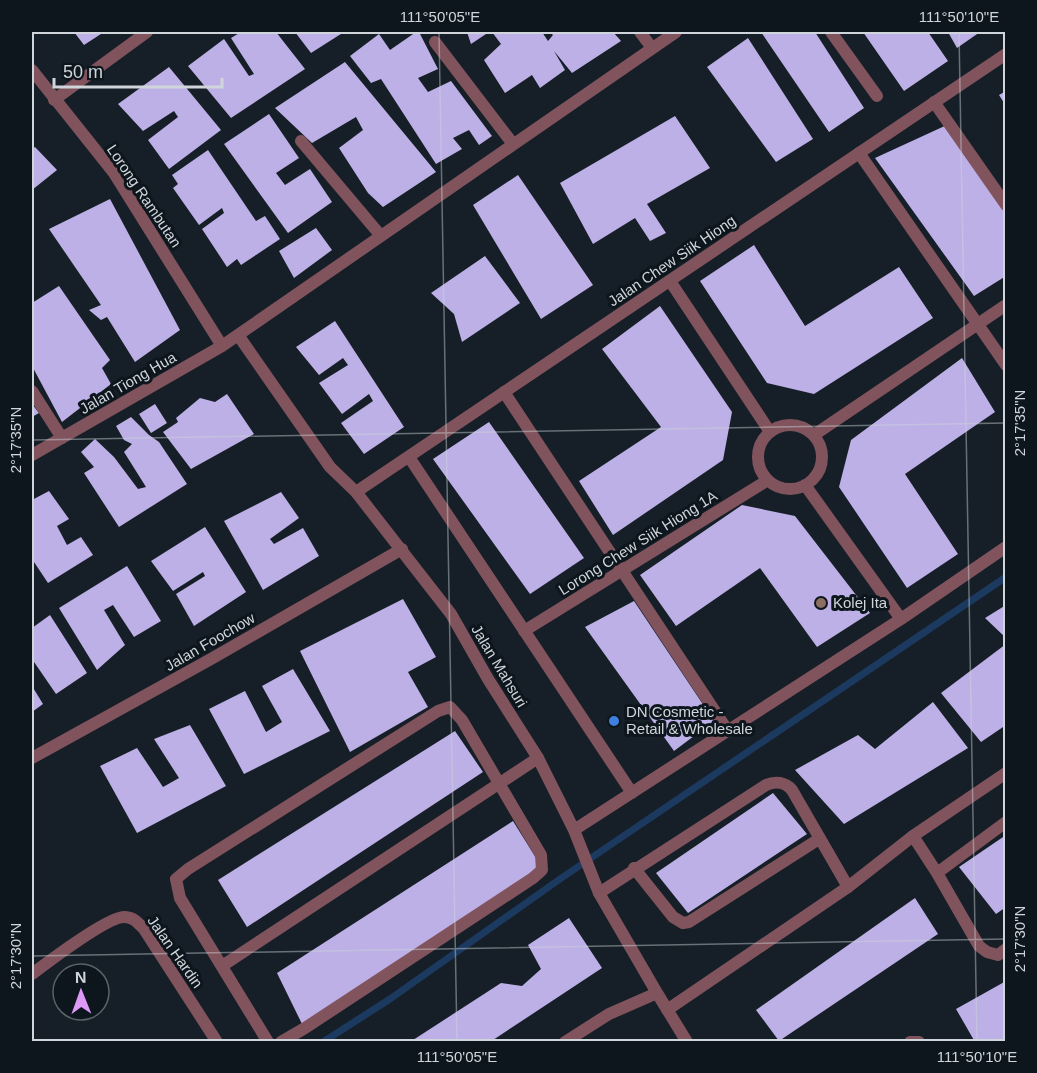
<svg xmlns="http://www.w3.org/2000/svg" width="1037" height="1073" viewBox="0 0 1037 1073" font-family="Arial,sans-serif">
	<style>
		.lines { fill: none; stroke-linecap: round; stroke-linejoin: round }
		.stream { stroke: #1c3a60; stroke-width: 7 }
		.building { fill: #bcb0e6 }
		.lane { stroke: #81545d; stroke-width: 12 }
		.street { stroke: #81545d; stroke-width: 12 }
		.ticks { fill: none; stroke: #cfd5da; stroke-width: 1.5; stroke-opacity: 0.45 }
		.education-dot { fill: #8d6e63; stroke: #0d161d; stroke-width: 2 }
		.shop-dot { fill: #3f7fe0; stroke: #0d161d; stroke-width: 2 }
		.labels { text-anchor: middle; stroke-width: 6; stroke-linejoin: round; paint-order: stroke }
		.street-label { font-size: 15px; fill: #cfd5da; stroke: #0d161d }
		.poi-label { font-size: 15px; fill: #cfd5da; stroke: #0d161d; text-anchor: start }
		.neatline { fill: none; stroke: #cfd5da; stroke-width: 2 }
		.ticks-label { font-size: 15px; text-anchor: middle; fill: #cfd5da }
	</style>
	<rect width="100%" height="100%" fill="#161f27"/>
	<g class="lines">
		<path class="stream" d="M323,1042l67,-43 170,-120 446,-302"/>
	</g>
	<path class="building" d="M74,32h30l-20,13z
		M241,32h35l29,37 -74,49 -43,-52 36,-27 25,37 5,-2 -23,-36z
		M295,32h49l-33,21z
		M416,32h3l19,37 -20,9 10,14 23,-11 41,55 -13,9 -10,-15 -16,8 9,11 -26,15 -55,-85 -10,4 -21,-27 29,-22 11,16z
		M467,32h22l-18,12z
		M492,32h50l6,9 5,-6 -3,-3h63l8,9 -49,32 -18,-22 11,19 -25,18 -8,-13 -27,18 -21,-33 17,-16z
		M761,32h54l49,76 -35,24z
		M863,32h65l20,29 -44,30z
		M948,32h32l-23,16z
		M748,38l65,101 -37,23 -69,-95z
		M345,62l91,110 -53,35 -15,-14 -29,-45 24,-18 -7,-13 -44,26 -37,-35z
		M169,67l52,63 -52,39 -21,-29 30,-23 -4,-6 -31,20 -25,-27z
		M1006,91v15l-7,-11z
		M269,114l30,44 -23,15 9,12 25,-16 22,33 -44,31 -64,-89z
		M675,116l35,52 -63,36 19,29 -16,8 -15,-23 -42,26 -33,-61z
		M949,124l57,88v64l-32,20 -99,-138z
		M35,147l22,23 -25,20v-41z
		M208,150l48,71 9,-5 15,23 -39,26 -4,-6 -10,8 -25,-38 22,-16 -2,-5 -23,17 -26,-37 5,-4 -6,-9z
		M518,175l75,110 -52,34 -68,-114z
		M110,199l70,131 -45,32 -28,-45 -6,3 -12,-10 12,-5 -52,-76z
		M316,228l16,22 -38,28 -15,-27z
		M754,245l51,81 94,-59 34,51 -119,76 -47,-11 -67,-102z
		M485,256l35,47 -58,39 -8,-28 -23,-21z
		M59,286l51,74 -8,8 9,16 -49,38 -30,-56v-63z
		M660,306l72,106 -9,48 -110,75 -34,-54 82,-54 -59,-78z
		M335,321l69,106 -40,27 -23,-31 32,-22 -4,-7 -27,20 -23,-31 29,-18 -5,-7 -24,17 -23,-28z
		M962,358l33,54 -90,62 53,80 -51,34 -68,-101 12,-47z
		M227,394l27,40 -63,35 -28,-37 15,-10 -2,-4 24,-20 15,4z
		M32,404l7,9 -7,4z
		M155,404l12,19 -16,10 -12,-19z
		M131,417l18,18 10,7 28,42 -68,43 -35,-54 10,-6 -13,-15 14,-13 19,18 24,32 8,-2 -22,-35 8,-8 -8,-4 -8,-14z
		M489,422l95,136 -54,36 -97,-135z
		M49,491l20,28 -12,7 10,19 14,-8 12,18 -45,28 -16,-24v-52l2,-1 -2,-6z
		M281,492l18,26 -29,21 4,5 29,-16 16,28 -56,34 -39,-69z
		M742,505l53,11 75,97 -53,34 -57,-79 -84,58 -36,-51z
		M205,527l41,65 -52,34 -18,-32 29,-18 -2,-4 -30,19 -22,-30z
		M127,566l34,55 -27,16 -21,-32 -9,5 21,35 -28,25 -38,-62z
		M403,599l33,58 -28,15 20,35 -78,45 -50,-101z
		M634,601l80,120 -40,30 -89,-124z
		M1006,605v33l-21,-20z
		M50,615l37,58 -31,21 -24,-35v-31z
		M1006,644v81l-25,17 -40,-49z
		M293,669l37,62 -86,43 -35,-65 36,-18 21,41 16,-10 -20,-36z
		M32,686l11,18 -11,8z
		M933,702l35,46 -124,76 -49,-54 63,-35 17,14z
		M190,725l36,61 -89,47 -37,-67 37,-18 26,39 16,-9 -25,-39z
		M455,731l28,41 -236,155 -29,-47z
		M773,793l34,41 -119,79 -32,-40z
		M513,821l28,45 -238,160 -26,-53z
		M1006,835v72l-10,7 -37,-47z
		M915,898l23,36 -159,107 -23,-31z
		M569,918l33,50 -112,74h-80l91,-59 21,3 19,-17 -13,-24z
		M1006,981v61h-31l-19,-33z"/>
	<g class="lines">
		<path class="lane" d="M859,153l147,212
			M32,391l30,47
			M504,392l224,339
			M913,836l24,37 42,73 8,6 11,3 8,-6
			M634,868l39,49 10,6 6,-1 130,-83
			M937,873l69,-51
			M599,893l167,-108c9,-4 19,-3 26,5l56,97
			M222,966l316,-208
			M268,1042l-88,-144 -4,-19 12,-10 250,-158 12,-4 12,13 79,135 1,15 -9,8 -228,150 -24,14
			M910,1042h9"/>
		<path class="street" d="M640,32l12,16
			M831,32l46,64
			M435,42l78,102
			M32,70l82,103 108,173
			M54,100l93,-68
			M934,102l72,103
			M301,141l80,95
			M670,281l100,151
			M238,335l92,132 26,25 95,122 37,65 50,79 36,72 25,63 58,100 30,49
			M758 457a32 32 0 1 1 64 0a32 32 0 1 1-64 0Z
			M814,435l192,-130
			M32,455l190,-109 454,-314
			M409,457l223,336
			M805,485l96,134
			M356,492l650,-438
			M524,631l244,-151
			M32,758l179,-99 191,-110
			M574,830l327,-211 105,-72
			M32,974c16,-12 75,-57 92,-57 10,0 14,6 20,12l73,113
			M667,1010l181,-123 65,-51 93,-63
			M565,1042l44,-28 48,-21"/>
	</g>
	<path class="ticks" d="M439,32l18,1010M959,32l18,1010M32,440l974,-17M32,956l974,-17"/>
	<circle class="education-dot" cx="821" cy="603" r="6"/>
	<circle class="shop-dot" cx="614" cy="721" r="6"/>
	<g class="labels">
		<g class="street-label">
			<text transform="translate(144 196) rotate(56)" y="5">Lorong Rambutan</text>
			<text transform="translate(672 261) rotate(-34)" y="5">Jalan Chew Siik Hiong</text>
			<text transform="translate(128 383) rotate(-30)" y="5">Jalan Tiong Hua</text>
			<text transform="translate(638 543) rotate(-32)" y="5">Lorong Chew Siik Hiong 1A</text>
			<text transform="translate(210 642) rotate(-30)" y="5">Jalan Foochow</text>
			<text transform="translate(499 666) rotate(59)" y="5">Jalan Mahsuri</text>
			<text transform="translate(175 952) rotate(55)" y="5">Jalan Hardin</text>
		</g>
		<g class="poi-label">
			<text x="833" y="608">Kolej Ita</text>
			<text x="626" y="717">DN Cosmetic -<tspan x="626" dy="17">Retail &amp; Wholesale</tspan></text>
		</g>
	</g>
	<rect width="1037" height="1073" fill="none" stroke="#0d161d" stroke-width="66"/>
	<g transform="translate(81 992) rotate(359)"><circle r="28" fill="#0d161d" stroke="#5b6269" stroke-width="1.5"/>
	<path d="M0-4.5L10 22L0 15L-10 22Z" fill="#dc99f5"/>
	<text y="-9" font-size="16" font-weight="bold" text-anchor="middle" fill="#cfd5da">N</text>
	</g>
	<path d="M54 78v9h168v-9" fill="none" stroke="#cfd5da" stroke-width="3"/>
	<text x="63" y="78" font-size="18" fill="#cfd5da" stroke="#0d161d" stroke-width="4.5" paint-order="stroke">50 m</text>
	<rect x="33" y="33" width="971" height="1007" class="neatline"/>
	<g class="ticks-label">
		<text x="440" y="22">111°50'05"E</text>
		<text x="959" y="22">111°50'10"E</text>
		<text transform="translate(1020 423) rotate(-90)" y="5">2°17'35"N</text>
		<text transform="translate(16 440) rotate(-90)" y="5">2°17'35"N</text>
		<text transform="translate(1020 939) rotate(-90)" y="5">2°17'30"N</text>
		<text transform="translate(16 956) rotate(-90)" y="5">2°17'30"N</text>
		<text x="457" y="1062">111°50'05"E</text>
		<text x="977" y="1062">111°50'10"E</text>
	</g>
</svg>
